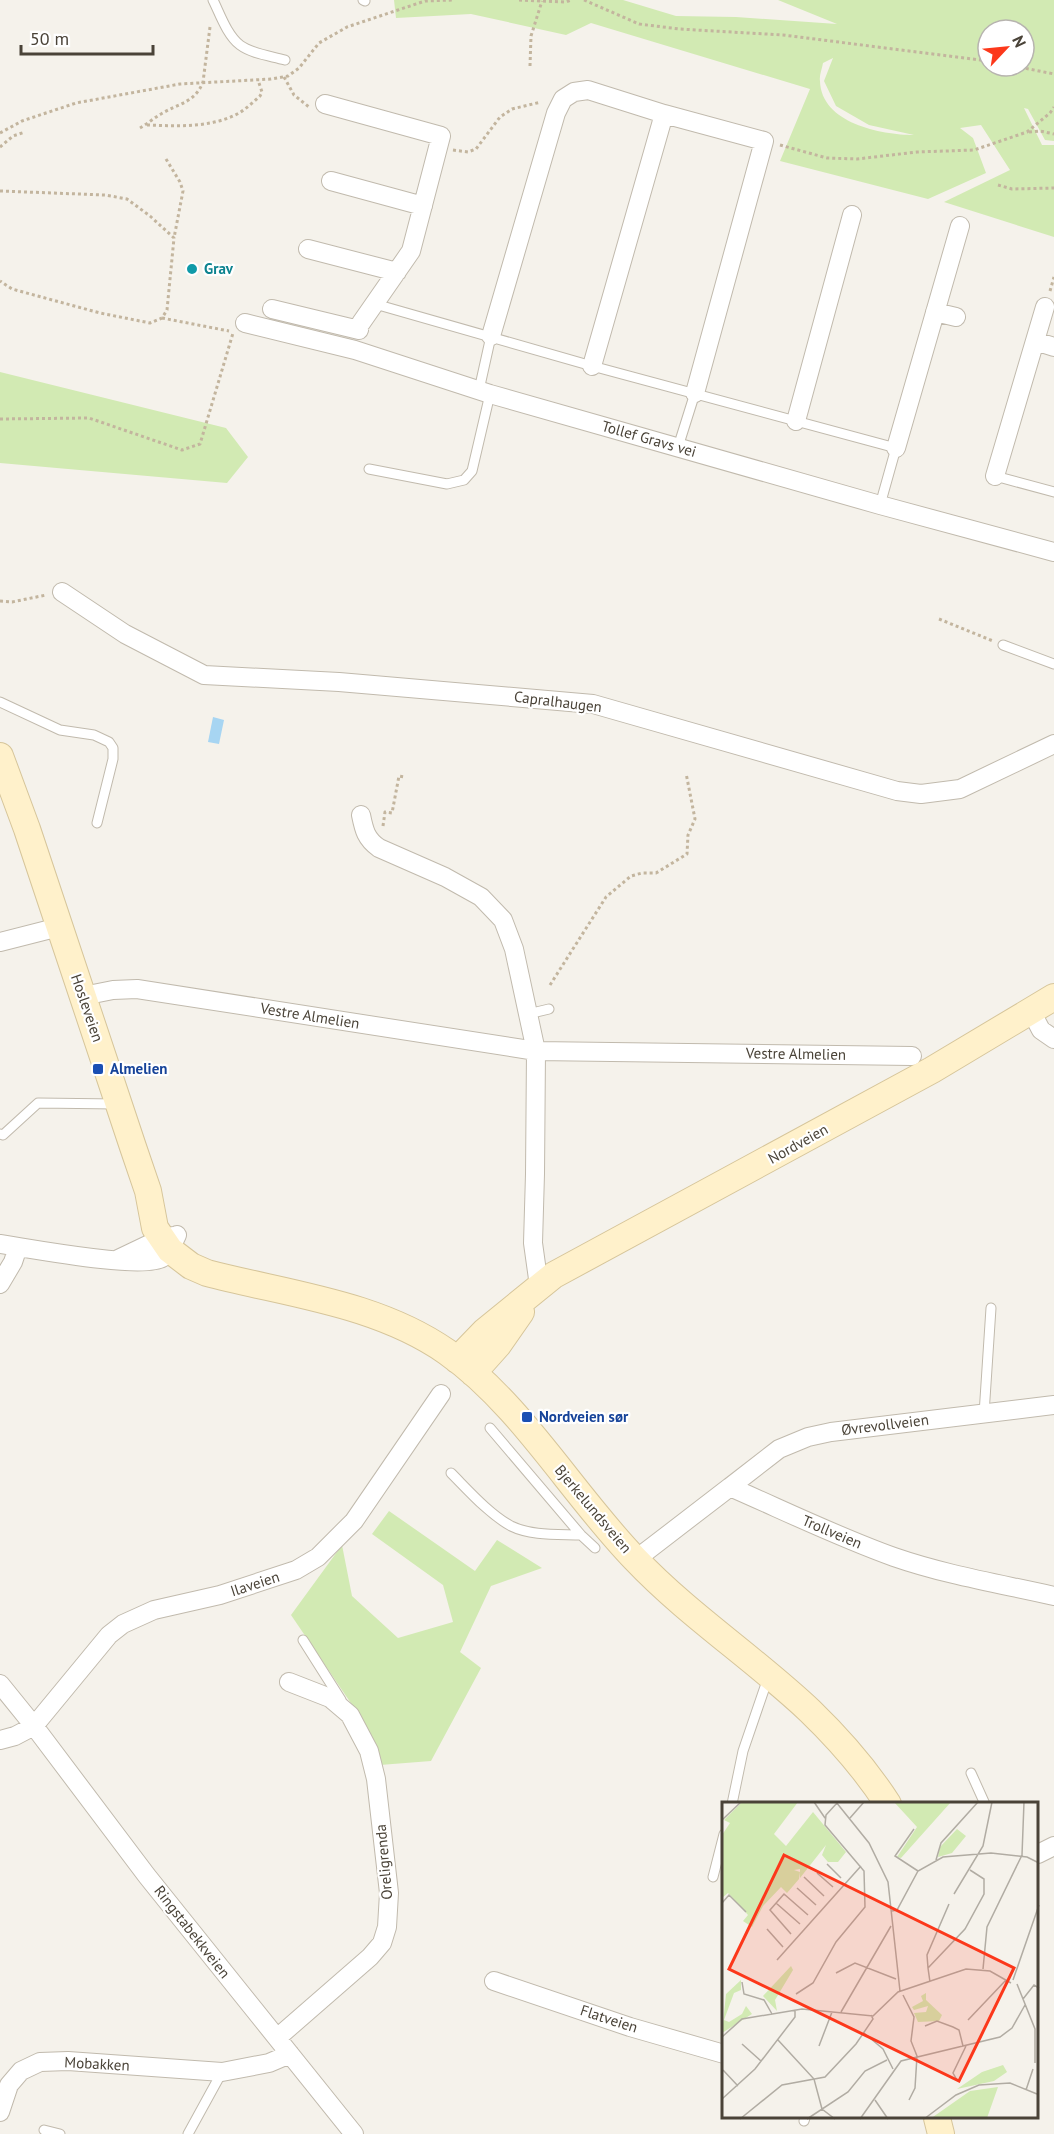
<svg xmlns="http://www.w3.org/2000/svg" width="1054" height="2134" viewBox="0 0 1054 2134" font-family="'PT Sans',sans-serif">
	<style>
		.green { fill: #d2eab3; fill-rule: evenodd }
		.water { fill: #a7d5f2 }
		.lines { fill: none; stroke-linecap: round; stroke-linejoin: round }
		.lane-casing { stroke: #c1baad; stroke-width: 11 }
		.street-casing { stroke: #c1baad; stroke-width: 20 }
		.secondary-casing { stroke: #d6c59a; stroke-width: 28 }
		.path { stroke: #c3b59e; stroke-width: 3; stroke-dasharray: 3 3; stroke-linecap: butt }
		.lane { stroke: #fff; stroke-width: 9 }
		.street { stroke: #fff; stroke-width: 18 }
		.secondary { stroke: #fff1cb; stroke-width: 26 }
		.culture-dot { fill: #0f9aa8; stroke: #fff; stroke-width: 2 }
		.transit-dot { fill: #1a4fb4; stroke: #fff; stroke-width: 2 }
		.labels { text-anchor: middle; stroke-width: 4.5; stroke-linejoin: round; paint-order: stroke }
		.culture-label { font-size: 15px; font-weight: bold; fill: #0d838f; stroke: #fff; text-anchor: start }
		.street-label { font-size: 15px; fill: #4a4338; stroke: #fff }
		.transit-label { font-size: 15px; font-weight: bold; fill: #164399; stroke: #fff; text-anchor: start }
		.inset-road { fill: none; stroke: #b1aca3; stroke-width: 1.5 }
		.view { fill: #fc381b; fill-opacity: 0.15; stroke: #fc381b; stroke-width: 3 }
		.inset-edge { fill: none; stroke: #4a4338; stroke-width: 3 }
	</style>
	<rect width="100%" height="100%" fill="#f5f2eb"/>
	<path class="green" d="M394,0h229l53,16 60,1 101,7 -59,-24h276v141l-9,-1 -17,-31 -4,-1 18,37h12v92l-110,-35 66,-32 -29,-45 -21,3 13,10 13,35 -58,26 -148,-38 30,-72 -219,-66 -25,12 -95,-21 -75,4zM988,30h36v36h-36zM833,58l-9,23 12,25 33,19 45,10c-33,0 -93,-12 -94,-54 -1,-5 2,-12 3,-18z
		M0,372l226,56 22,29 -21,26 -227,-20z
		M389,1511l86,60 22,-31 45,28 -51,18 -31,66 21,16 -50,93 -51,4 -19,-47 -70,-103 51,-70 10,51 46,42 55,-16 -10,-37 -71,-51z"/>
	<path class="water" d="M213,717l11,3 -5,24 -11,-2z"/>
	<g class="lines">
		<g class="lane-casing">
			<path id="lane" d="M213,0c7,14 14,35 27,45 12,9 31,11 45,15
				M363,0l2,1
				M375,304l217,62 304,82 -16,57
				M479,390l12,-54
				M678,447l17,-54
				M369,469l78,15 17,-4 8,-9 18,-77
				M995,476l59,16
				M1003,645l51,19
				M0,702l60,28 34,5 15,7 4,6v11l-16,64
				M528,1014l21,-5
				M0,1134l3,1 35,-32 79,1
				M984,1414l7,-106
				M490,1428l91,107 14,13
				M451,1473c17,17 38,41 60,53 20,10 48,8 70,9
				M303,1640l38,60
				M971,1773l14,31
				M732,1804l11,-53 25,-73
				M713,1877l11,-43
				M804,2121l1,-3
				M44,2130l16,4
				M188,2134l34,-62"/>
		</g>
		<g class="street-casing">
			<path id="street" d="M325,104l116,32 -30,115 -50,72
				M331,181l92,25
				M308,249l89,23
				M272,309l87,21
				M935,312l21,5
				M245,323l110,27 135,44 390,111 174,47
				M491,336l65,-223 7,-14 11,-7 14,-2 76,24 100,27 -69,252
				M1035,341l19,6
				M592,366l72,-252
				M796,421l56,-206
				M896,448l64,-222
				M995,476l50,-169
				M62,592l63,42 79,41 135,7 254,22 304,87 24,3 39,-5 94,-45
				M361,815c3,15 5,24 18,33l66,29 36,20 22,23 11,29 22,102 -1,123 -2,69 6,43
				M0,942l59,-15
				M83,996l30,-6 24,-1 399,62 376,5
				M1031,1011l10,19 13,9
				M0,1244c28,4 142,26 162,14 8,-6 11,-15 15,-23
				M118,1259l44,-21 11,-2
				M0,1284l13,-22 5,-15
				M730,1487l49,-38 29,-12 23,-5 223,-27
				M635,1560l95,-73c55,24 108,50 164,70 52,18 107,27 160,39
				M0,1684l34,42 113,150 207,258
				M0,1740l15,-4 19,-10 75,-91 14,-11 31,-14 66,-15 76,-25 22,-13 36,-36 87,-127
				M1038,1854l16,-8
				M494,1981l136,46 94,27
				M277,2038l93,-81 12,-14 5,-16 2,-34 -13,-114 -7,-28 -19,-36 -20,-17 -41,-16
				M0,2112l9,-27 12,-14 19,-9 28,-1 154,11 47,-9 21,-9"/>
		</g>
		<g class="secondary-casing">
			<path id="secondary" d="M0,756l27,73 106,318 15,44 7,37 15,22 21,16 16,7c80,21 170,30 240,79 74,52 125,142 188,207 53,56 119,99 175,152 29,28 56,59 78,93
				M457,1360l28,-29 69,-56 378,-205 122,-73
				M473,1373l25,-28 23,-33
				M937,2118l4,16"/>
		</g>
		<path class="path" d="M519,0l47,2 5,-2
			M584,0l55,24 40,5 104,6 205,26
			M530,66l1,-30 11,-35
			M1014,66l40,8
			M284,77l10,18 15,12
			M147,125c29,1 59,3 86,-9 10,-4 19,-13 27,-20l2,-4 -4,-12
			M140,128c7,-4 14,-10 21,-14 16,-10 34,-11 42,-32l7,-55
			M1029,132l11,-1 14,3
			M0,133l22,-12 54,-18 104,-19 91,-5 17,-3 11,-8 20,-25 28,-16 78,-26 28,-1
			M780,145l47,13 30,1 60,-7 57,-2 53,-18 23,-19 4,-6
			M0,147l13,-11 12,-4
			M453,150l15,2 8,-3 24,-32 12,-8 29,-7
			M166,159l14,23 3,9 -9,47
			M998,185l14,4 42,-1
			M0,191l105,4 22,4 23,17 24,22 -7,72 -5,8 -12,5 -50,-10 -88,-24 -12,-8
			M1050,291l4,-14
			M162,318l67,13
			M0,419l89,-1 93,32 18,-6 33,-111
			M0,601l12,1 34,-7
			M939,619l54,22
			M383,826l2,-14 7,1 7,-37 6,1
			M550,985l56,-88 25,-21 11,-3h14l31,-19 1,-19 7,-16 -9,-46"/>
		<use href="#lane" class="lane"/>
		<use href="#street" class="street"/>
		<use href="#secondary" class="secondary"/>
	</g>
	<circle class="culture-dot" cx="192" cy="269" r="6"/>
	<g class="transit-dot">
		<rect x="92" y="1063" width="12" height="12" rx="3"/>
		<rect x="521" y="1411" width="12" height="12" rx="3"/>
	</g>
	<g class="labels">
		<g class="culture-label">
			<text x="204" y="274">Grav</text>
		</g>
		<g class="street-label">
			<text transform="translate(649 439) rotate(16)" y="5">Tollef Gravs vei</text>
			<text transform="translate(558 702) rotate(7)" y="5">Capralhaugen</text>
			<text transform="translate(87 1008) rotate(71)" y="5">Hosleveien</text>
			<text transform="translate(310 1016) rotate(9)" y="5">Vestre Almelien</text>
			<text transform="translate(796 1054) rotate(1)" y="5">Vestre Almelien</text>
			<text transform="translate(798 1144) rotate(-29)" y="5">Nordveien</text>
			<text transform="translate(885 1425) rotate(-7)" y="5">Øvrevollveien</text>
			<text transform="translate(593 1509) rotate(50)" y="5">Bjerkelundsveien</text>
			<text transform="translate(832 1532) rotate(23)" y="5">Trollveien</text>
			<text transform="translate(255 1584) rotate(-18)" y="5">Ilaveien</text>
			<text transform="translate(384 1862) rotate(-95)" y="5">Oreligrenda</text>
			<text transform="translate(192 1932) rotate(52)" y="5">Ringstabekkveien</text>
			<text transform="translate(609 2019) rotate(18)" y="5">Flatveien</text>
			<text transform="translate(97 2064) rotate(3)" y="5">Mobakken</text>
		</g>
		<g class="transit-label">
			<text x="110" y="1074">Almelien</text>
			<text x="539" y="1422">Nordveien sør</text>
		</g>
	</g>
	<g transform="translate(722 1802)">
		<rect width="316" height="316" fill="#f5f2eb"/>
		<path d="M20,0h56l-24,32 12,12 27,-34 33,40 -8,10h-10l-6,-7 4,-10 -26,33v-9l-6,1 6,2 -1,7 -12,14 -6,-6 -18,19 -11,21 -9,-6 5,-6 -20,-22 -6,5v-63l8,-12 -6,-3zM229,0l-50,56 -4,-1 20,-30 -23,-25zM235,27l9,7 -14,17 -14,4 2,-10zM69,164l2,4 -18,30 2,11 -14,-15zM19,178v10l-7,3 -10,27 5,2 13,-8 4,-8 6,8 -30,19 4,-39zM204,191v7l16,15 -3,6 -21,1 -4,-9 12,-1 2,-6 -14,4 -2,-3 11,-6 -2,-5zM281,263l4,7 -13,9 -37,8 25,-17zM276,285l-11,31 -57,1 40,-28z" fill="#d2eab3"/>
		<path class="inset-road" d="M92,0l11,16M114,0l33,41 19,39 12,109M128,16l14,-16M0,18l19,-18M192,27l-19,27 23,15M214,58l5,-17 37,-41M105,62l14,14M95,71l16,14M82,75l20,19M75,86l19,17M232,92l29,-48 9,-44M0,101l7,-8 17,17M54,101l24,21M170,109l5,-1 21,-39 25,-14 48,-4 36,4 12,6M45,127l16,18M69,132l-21,-24 14,-16 24,21M55,158l84,-94M206,166l-1,-13 22,-51M261,167l4,-42 35,-72 2,-53M114,171l19,-10 41,16M291,178l26,-75M20,180l2,12 20,6 8,14M208,180l-2,-14 37,-39 19,-35v-15l-14,-9M295,182l18,45v34M74,192l17,-11 23,-41 29,-35 -1,-36 -39,-46 1,-10 11,-12M181,193l11,22 -3,24 6,15 -2,32 -6,12M301,197l11,-14 5,3M119,210l50,-86M246,218l38,-40M203,224l12,-5 16,6 6,3 4,16M142,231l19,16 10,20M0,235l20,-18 60,-10 71,7 25,-24 68,-23 24,2 21,12M56,238l36,39 8,30 13,10M20,242l19,17M97,244l13,-34M1,268l15,16M235,278l-4,-7 13,-27M304,288l7,-21M0,297l33,-30 40,-52v-7M153,298l13,19M18,317l42,-34 43,-8 31,-33 17,-25 -2,-4M85,317l41,-27 17,-21 22,-11M138,317l41,-58 99,-24 12,-9 13,-23M202,317l32,-24 23,-10 31,-2 27,11"/>
		<path class="view" d="M62,53l230,113 -55,113 -230,-112z"/>
		<rect width="316" height="316" class="inset-edge"/>
	</g>
	<g transform="translate(1006 48) rotate(64)"><circle r="28" fill="#ffffff" stroke="#b7b4af" stroke-width="1.5"/>
	<path d="M0-4.5L10 22L0 15L-10 22Z" fill="#fc381b"/>
	<text y="-9" font-size="16" font-weight="bold" text-anchor="middle" fill="#4a4338">N</text>
	</g>
	<path d="M21 45v9h132v-9" fill="none" stroke="#4a4338" stroke-width="3"/>
	<text x="30" y="45" font-size="18" fill="#4a4338" stroke="#ffffff" stroke-width="4.5" paint-order="stroke">50 m</text>
</svg>
